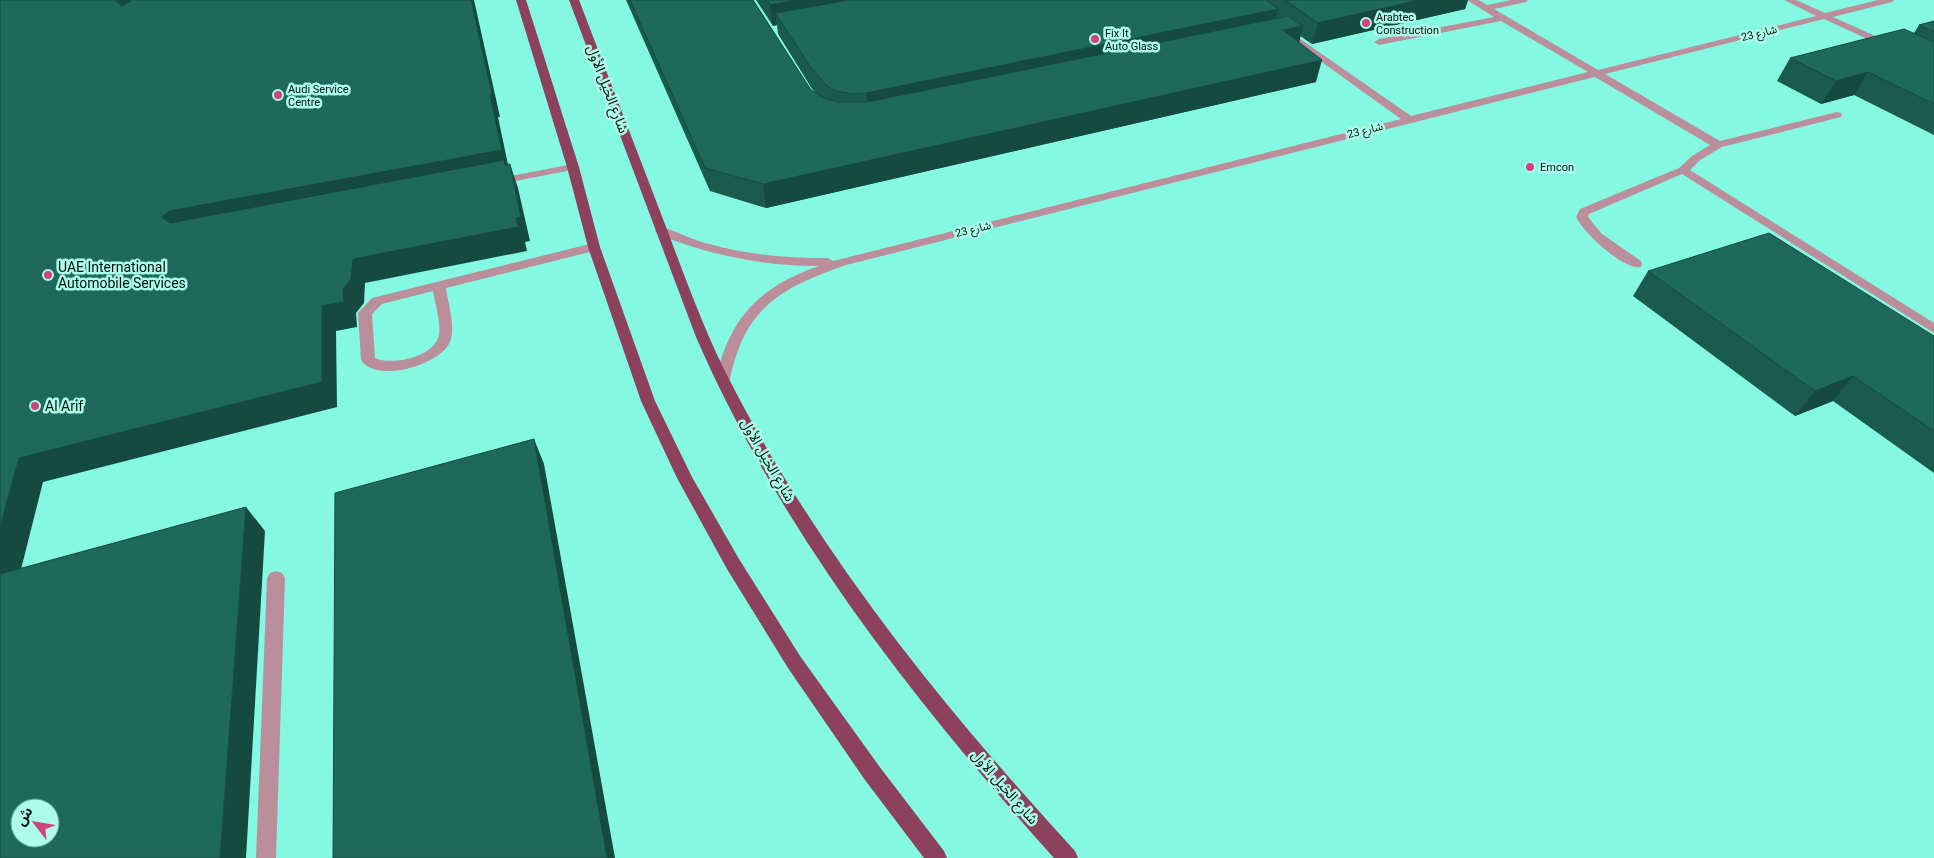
<svg xmlns="http://www.w3.org/2000/svg" width="1934" height="858" viewBox="0 0 1934 858" font-family="Roboto,'Noto Sans Arabic',sans-serif">
	<style>
		.built { fill: #85f8e1; fill-rule: evenodd }
		.lines { fill: none; stroke-linecap: round; stroke-linejoin: round }
		.minor { fill: #bb8e9c; fill-rule: evenodd }
		.major { fill: #8c415d; fill-rule: evenodd }
		.wall { fill: #1a5a4f }
		.shaded-wall { fill: #154a40 }
		.building { fill: #1e695c; stroke: #154a40; fill-rule: evenodd }
		.poi-dot { fill: #cd437c; stroke: #adfcea; stroke-width: 2 }
		.labels { text-anchor: middle; stroke-width: 5; stroke-linejoin: round; paint-order: stroke }
		.far-poi-label { font-size: 11px; fill: #00120e; stroke: #adfcea; text-anchor: start }
		.far-street-label { font-size: 11px; fill: #00120e; stroke: #adfcea }
		.street-label { font-size: 14px; fill: #00120e; stroke: #adfcea }
		.poi-label { font-size: 14px; fill: #00120e; stroke: #adfcea; text-anchor: start }
	</style>
	<rect width="100%" height="100%" fill="#adfcea"/>
	<path class="built" d="M0,0h1934v858h-1934zM20,808h30v30h-30z"/>
	<g class="lines">
		<path class="minor" d="M1467,0h12l8,5 24,-5h17l-2,2 -32,7 104,61 218,-54 -32,-16h12l29,13 53,-13h16l-2,2 -59,15 60,27v4h-6l-63,-29 -219,55 115,67 117,-29 4,1 1,2 -1,2 -119,30 -22,13 -10,10 244,153v10l-252,-159 -93,40 -1,3 14,17 39,27 1,3 -1,3c-17,4 -58,-35 -65,-50l4,-8 99,-41 13,-12 18,-11 -115,-68 -749,188c-65,23 -101,42 -116,114l-2,3h-10l-2,-3c13,-61 44,-93 103,-113 -57,0 -110,-11 -162,-32l-2,-3 6,-4c16,4 31,13 48,17 39,11 79,14 119,14l5,3 568,-142 -121,-87v-4l3,-1 128,89 177,-44 -87,-51 -122,24 -5,-3 5,-3 115,-22z
			M573,164l6,3 -2,2 -82,16 -6,-3 6,-3z
			M594,243l6,4 -2,3 -152,38c2,16 10,39 4,54 -10,23 -74,42 -89,18l-3,-47 14,-15zM433,291c2,12 8,32 6,43 -3,23 -47,32 -64,24l-3,-44 10,-10z
			M276,571l6,2 3,5 -9,280h-20l11,-280 3,-5z"/>
		<path class="major" d="M516,0h10l53,167 21,80 55,154 37,76 47,82 61,97 79,110 65,85 3,7h-23l-59,-78 -77,-112 -61,-99 -50,-91 -36,-77 -53,-154 -21,-80z
			M569,0h10c28,73 56,146 84,219 21,55 40,110 67,162 90,175 213,326 345,470l3,7h-24c-141,-158 -273,-326 -358,-521z"/>
	</g>
	<path class="wall" d="M626,0h127l58,90 4,2 -3,-3 -34,-55 -1,-9 -4,1 -17,-26h712l-3,9 -153,35 -12,-8 -1,6 17,40 -550,126 -56,-17z
		M1934,21v114l-80,-40 -33,9 -44,-23 13,-23 124,-25 5,-8z
		M1648,271l286,65v137l-101,-72 -38,15 -162,-120z"/>
	<path class="shaded-wall" d="M117,0h18l-6,23 -13,-22z
		M471,0h3l26,117h-2l12,57 -325,61 -24,-18 8,-6 321,-117z
		M797,0h116l-138,13 2,12 -4,1 -3,-21z
		M1420,0h48l-3,9 -153,35 6,-21z
		M1278,9l-4,21 -406,85 -2,-22z
		M1303,26l-5,21 -15,-17z
		M1322,60l-6,22 -550,126 -3,-24z
		M1868,72l-14,23 -33,9 15,-23z
		M510,164l8,24 12,53 -5,1 2,9 -162,32 -1,20 -8,10 1,14 -21,4 1,76 -294,75 -30,119 -13,-11v-64l19,-68 303,-152 21,-17 10,-30 163,-41z
		M1853,376l-20,25 -38,15 20,-25z
		M534,439l10,25 71,394h-8z
		M246,507l19,24 -19,327h-26z"/>
	<path class="building" d="M0,0h117l-1,1 6,5 8,-4 1,-2h340l21,94h-2l12,56 -333,61 -8,6 9,6 334,-63 1,5 5,-1 11,53 -5,1 2,9 -165,32 -2,20 -8,10 1,13 -22,4v76l-303,76 -19,68z
		M630,0h123l58,90 13,8 14,4h29l421,-86 15,10 -20,4 39,30 -559,124 -58,-16z
		M767,0h30l-27,5z
		M849,0h417l12,9 -412,84 -13,1 -17,-3 -10,-6 -16,-19 -35,-53z
		M1285,0h135l-102,23z
		M1934,21v11l-15,-7z
		M1904,29l30,13v62l-66,-32 -32,9 -46,-23z
		M1769,233l165,103v95l-81,-55 -38,15 -167,-120z
		M534,439l73,419h-274l2,-365z
		M246,507l-26,351h-220v-284zM20,808h30v30h-30z"/>
	<g class="poi-dot">
		<circle cx="1366" cy="23" r="5"/>
		<circle cx="1095" cy="39" r="5"/>
		<circle cx="278" cy="95" r="5"/>
		<circle cx="1530" cy="167" r="5"/>
		<circle cx="48" cy="275" r="5"/>
		<circle cx="35" cy="406" r="5"/>
	</g>
	<g class="labels">
		<g class="far-poi-label">
			<text x="1376" y="21">Arabtec<tspan x="1376" dy="13">Construction</tspan></text>
			<text x="1105" y="37">Fix It<tspan x="1105" dy="13">Auto Glass</tspan></text>
			<text x="288" y="93">Audi Service<tspan x="288" dy="13">Centre</tspan></text>
			<text x="1540" y="171">Emcon</text>
		</g>
		<g class="far-street-label">
			<text transform="translate(1759 33) rotate(-14)" y="4">شارع 23</text>
			<text transform="translate(1365 130) rotate(-14)" y="4">شارع 23</text>
			<text transform="translate(973 229) rotate(-14)" y="4">شارع 23</text>
		</g>
		<g class="street-label">
			<text transform="translate(608 89) rotate(69)" y="5">شارع الخيل الأول</text>
			<text transform="translate(768 460) rotate(60)" y="5">شارع الخيل الأول</text>
			<text transform="translate(1005 787) rotate(49)" y="5">شارع الخيل الأول</text>
		</g>
		<g class="poi-label">
			<text x="58" y="272">UAE International<tspan x="58" dy="16">Automobile Services</tspan></text>
			<text x="45" y="411">Al Arif</text>
		</g>
	</g>
	<g transform="translate(35 823) rotate(301)"><circle r="24" fill="#adfcea" stroke="#689e92"/>
	<path d="M0-4L9 19L0 12L-9 19Z" fill="#cd437c"/>
	<text y="-8" font-size="14" font-weight="bold" text-anchor="middle" fill="#00120e">ش</text>
	</g>
</svg>
